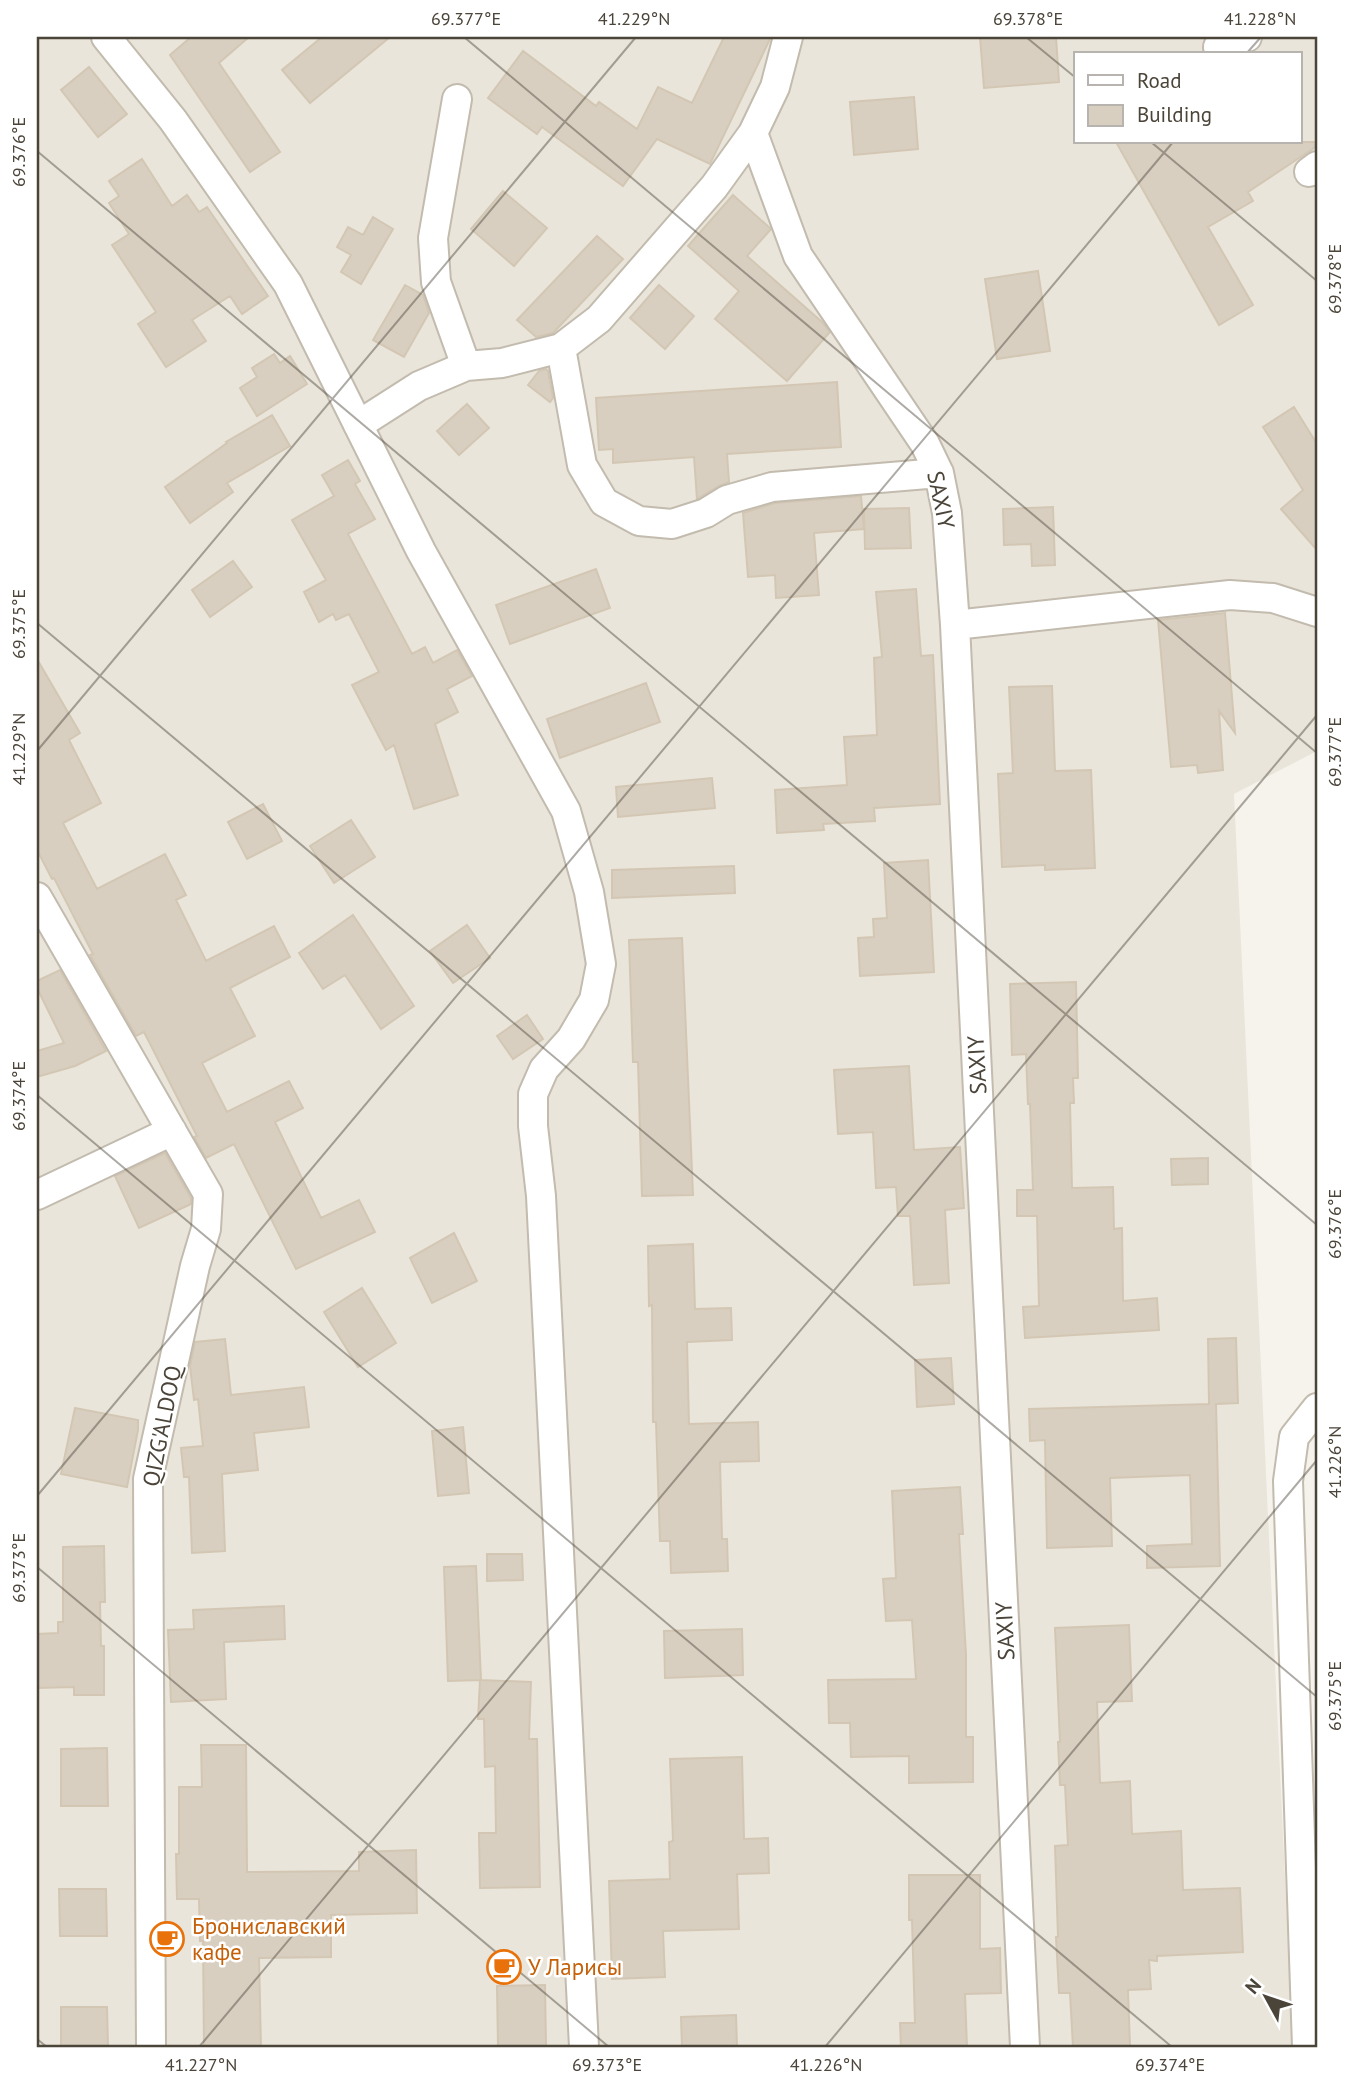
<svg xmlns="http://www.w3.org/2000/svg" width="1354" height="2084" viewBox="0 0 1354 2084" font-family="'PT Sans',sans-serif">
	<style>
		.residential { fill: #eae5da; fill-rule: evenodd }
		.building { fill: #d8cfc1; stroke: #d3c7b4; stroke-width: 2 }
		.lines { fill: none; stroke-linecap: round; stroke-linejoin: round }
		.minor-casing { stroke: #c2bbae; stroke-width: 32 }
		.minor { stroke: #fff; stroke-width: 28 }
		.ticks { fill: none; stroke: #4b4439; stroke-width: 2; stroke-opacity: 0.45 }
		.labels { text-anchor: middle; stroke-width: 5; stroke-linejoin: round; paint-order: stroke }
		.street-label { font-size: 23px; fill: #4b4439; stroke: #fff }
		.food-label { font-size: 23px; fill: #c56008; stroke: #fff; text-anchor: start }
		.neatline { fill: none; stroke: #4b4439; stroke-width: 2.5 }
		.ticks-label { font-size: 18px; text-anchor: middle; fill: #4b4439 }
	</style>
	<rect width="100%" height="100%" fill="#f6f3ec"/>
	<path class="residential" d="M37,37h1280v714l-83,43 59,1253h-1256zM1076,54h224v88h-224z"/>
	<path class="building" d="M191,37h58l-30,26 61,89 -30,20 -80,-117z
		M322,37h68l-80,66 -28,-33z
		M724,37h47l-61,127 -53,-25 -34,47 -81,-59 -5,7 -49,-36 35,-47 73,55 3,-4 38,27 21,-42 34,16z
		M980,37h76l3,45 -75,6z
		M89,67l38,47 -29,23 -37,-47z
		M914,97l4,52 -64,6 -4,-53z
		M1116,142h201v4l-69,46 5,9 -45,26 45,78 -34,20z
		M142,159l30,47 15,-11 12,17 8,-5 61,89 -26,18 -12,-18 -38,24 14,21 -40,26 -28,-43 18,-12 -44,-67 17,-11 -20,-31 10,-7 -10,-15z
		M503,191l44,37 -33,38 -43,-37z
		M733,195l38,34 -24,27 75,66 8,10 -43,49 -72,-62 24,-28 -51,-45z
		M373,217l20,12 -32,55 -20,-12 10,-17 -14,-8 11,-20 15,8z
		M597,236l26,23 -70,74 -17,4 -19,-17z
		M1038,271l12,80 -53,8 -12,-80z
		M405,285l18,10 6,18 -25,44 -31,-17z
		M659,285l35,31 -29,33 -35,-31z
		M274,354l6,9 10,-7 17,28 -50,32 -17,-28 17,-11 -5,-9z
		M546,369l2,2 5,27 -3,4 -22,-17 11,-14z
		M837,382l4,65 -114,7 2,28 -10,4 -22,13 -3,-42 -81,6v-14l-14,1 -3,-52z
		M467,404l22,24 -30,27 -22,-24z
		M1294,407l23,37v106l-36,-41 22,-19 -40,-63z
		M272,415l18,31 -63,37 6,9 -43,31 -25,-36 62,-44 -1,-1z
		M348,460l12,21 -5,3 20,35 -27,15 64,120 13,-7 8,16 24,-13 15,26 -25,13 11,23 -23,12 23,71 -44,14 -20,-64 -8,5 -34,-65 27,-13 -30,-58 -13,6 -3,-6 -14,8 -15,-30 22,-12 -34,-60 42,-24 -12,-21z
		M861,496l3,33 -50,4 5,62 -43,3 -1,-23 -27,2 -5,-64 32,-10z
		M1053,507l2,58 -23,1 -1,-22 -27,1 -1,-36z
		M909,508l2,40 -46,1 -1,-40z
		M233,561l19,26 -42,30 -18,-27z
		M596,569l14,39 -100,36 -14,-39z
		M916,589l5,67 12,-1 7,149 -66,4 1,13 -52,3 1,6 -47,3 -2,-43 72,-5 -3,-48 33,-2 -3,-77 8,-1 -6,-65z
		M1225,613l10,120 -16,-22 4,59 -25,3 -1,-8 -26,2 -13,-147z
		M37,659l43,74 -11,7 32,63 -38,20 34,66 68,-35 21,41 -10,5 30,61 68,-35 16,31 -60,31 25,48 -53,27 25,49 62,-31 14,27 -28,14 46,96 38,-18 16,32 -79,37 -62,-125 -28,14 -12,-21 3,-1 -53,-104 -8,4 -46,-81 3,-1 -39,-76 -2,1 -15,-29z
		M646,683l14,39 -100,36 -13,-39z
		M1052,686l3,85 36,-1 4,98 -50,2v-5l-43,2 -4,-93 15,-1 -4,-86z
		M712,778l3,30 -97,9 -2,-30z
		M263,804l19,37 -35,18 -19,-37z
		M351,820l24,37 -41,26 -24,-37z
		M928,860l6,112 -74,4 -2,-38 16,-1 -1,-18 14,-1 -3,-55z
		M734,866l1,27 -123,5v-28z
		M353,915l61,91 -33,23 -36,-54 -22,14 -24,-36z
		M467,925l23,33 -37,25 -23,-32z
		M682,938l11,257 -51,1 -4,-134h-5l-4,-122z
		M60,970l46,81 -31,15 -38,11v-26l27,-8 -27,-55v-7z
		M1076,982l2,96h-5l1,25h-4l2,85 41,-1 1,42 8,-1 1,73 34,-3 2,32 -134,8 -2,-31 16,-1 -2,-90h-20v-26h16l-3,-86h-2l-2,-50 -14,1 -2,-71z
		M527,1015l16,24 -30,20 -16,-23z
		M909,1066l5,84 46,-3 4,61 -19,2 4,73 -35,2 -4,-69h-12l-2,-29 -20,1 -3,-56 -35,2 -4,-64z
		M165,1153l26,45v6l-52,24 -24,-52z
		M1208,1158v26l-36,1 -1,-26z
		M454,1233l23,48 -45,22 -22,-45z
		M693,1244l2,65 36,-1 1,32 -45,2 2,82 69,-2 1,39 -39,1 2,77h5l1,32 -57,2 -1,-32h-10l-4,-119h-3l-1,-117 -3,1 -1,-60z
		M362,1288l34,55 -38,24 -34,-55z
		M1236,1338l2,65 -22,1 4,162 -73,2v-22l45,-2 -2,-69 -80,3 2,68 -65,2 -2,-108 -15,1 -1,-32 180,-5 -1,-65z
		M225,1339l6,56 73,-8 5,40 -55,6 4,37 -36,4 3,77 -33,2 -3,-76h-5l-3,-29 22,-2 -5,-47 -4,1 -4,-34 5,-24z
		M951,1358l3,46 -37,3 -2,-47z
		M75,1408l63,12v10l-11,57 -66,-13z
		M463,1427l6,66 -31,3 -6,-65z
		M960,1487l3,47h-4l7,121v82h7v45l-64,1v-27l-58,1 -1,-34h-21l-1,-43 88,-1 -4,-59 -26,1 -3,-42 13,-1 -4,-87z
		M104,1546l1,56h-5l1,44h3v49h-30v-8l-37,1v-54l21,-1v-11h5v-75z
		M487,1554h35l1,26 -36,1z
		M476,1566l5,114 -33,1 -4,-114z
		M284,1606l1,33 -61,3 2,57 -55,3 -3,-72 26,-1 -1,-19z
		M1129,1625l3,76 -35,1 3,81 30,-2 2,53 49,-3 2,59 57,-2 3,64 -86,4v5l-8,-1 2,29 -23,1 2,57h-57l-3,-54h-11l-3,-56h2l-3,-91 13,-1 -3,-60h-5l-2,-43h2l-5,-114z
		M742,1629l1,46 -78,3 -1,-47z
		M480,1680l51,2 -2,57h8l3,148 -60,1 -1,-55h17l-1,-67 -10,1 -1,-48h-6z
		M201,1745h45l1,127 112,-1v-19l57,-2 1,63 -86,2v42l-72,1 2,89h-57l-1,-106h-3l-1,-42h-22l-1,-45h3v-67h23z
		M107,1748l1,58h-47v-57z
		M742,1757l2,82 24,-1 1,35 -32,1 2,55 -76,2 2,46 -53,2 -3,-98 61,-2 -1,-37 4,-1 -3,-82z
		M909,1875h71v74l20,-1 1,45 -36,1 2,53h-66l-1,-24h15l-3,-103h-3z
		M59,1889h47l1,47h-47z
		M545,1985l1,61 -48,1 -1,-61z
		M61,2007h46l1,40h-47z
		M736,2015l1,32h-55l-1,-30z"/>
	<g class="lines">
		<g class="minor-casing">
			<path id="minor" d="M106,37l67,83 115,164 133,267 145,260 23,81 12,72 -7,36 -23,39 -27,30 -11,25v32l8,70 43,851
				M1218,47l29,-10
				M457,99l-24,139 3,44 30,84
				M753,133l45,123 127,188 14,29 8,40 8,112 70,1422
				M1309,172l8,-6
				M561,348l21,117 22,37 35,19 33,3 34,-11 21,-13 45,-13 167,-14
				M358,425l61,-39 47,-20 36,-3 59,-15 38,-29 115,-132 39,-54 22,-46 13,-50
				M955,625l275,-30 43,3 44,14
				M37,897l171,297 -2,35 -11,37 -47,213 3,568
				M37,1195l135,-64
				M1307,2047l-19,-566 6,-44 23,-29"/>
		</g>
		<use href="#minor" class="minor"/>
	</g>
	<path class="ticks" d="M464,37l853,716M1026,37l50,41M1246,54l15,-17M1151,142l166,139M37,151l1280,1074M37,623l1280,1074M37,751l599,-714M37,1095l1135,952M37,1496l1136,-1354M37,1567l572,480M37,2039l10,8M199,2047l1118,-1332M825,2047l492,-587"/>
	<defs>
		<g id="cafe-ring" transform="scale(1.75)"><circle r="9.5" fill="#fff" stroke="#e8710a" stroke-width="1.5"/><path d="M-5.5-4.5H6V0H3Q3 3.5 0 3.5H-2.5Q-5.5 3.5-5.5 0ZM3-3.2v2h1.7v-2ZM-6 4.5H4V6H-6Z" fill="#e8710a"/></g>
	</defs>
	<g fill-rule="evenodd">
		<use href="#cafe-ring" x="167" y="1939"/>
		<use href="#cafe-ring" x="504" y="1967"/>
	</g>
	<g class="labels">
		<g class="street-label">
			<text transform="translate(941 500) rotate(78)" y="8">SAXIY</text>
			<text transform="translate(977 1065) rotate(-93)" y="8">SAXIY</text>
			<text transform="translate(162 1426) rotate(-79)" y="8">QIZG'ALDOQ</text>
			<text transform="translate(1005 1631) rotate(-93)" y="8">SAXIY</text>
		</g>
		<g class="food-label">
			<text x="192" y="1934">Брониславский<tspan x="192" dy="26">кафе</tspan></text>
			<text x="528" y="1975">У Ларисы</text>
		</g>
	</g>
	<rect width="1354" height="2084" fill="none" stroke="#ffffff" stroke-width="77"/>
	<rect x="1074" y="52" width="228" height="91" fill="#ffffff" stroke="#b7b4b0" stroke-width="2"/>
	<rect x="1088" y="75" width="35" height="10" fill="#ffffff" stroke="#b7b4b0" stroke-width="2"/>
	<text x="1137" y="88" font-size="21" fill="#4b4439">Road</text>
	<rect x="1088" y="105" width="35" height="21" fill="#d8cfc1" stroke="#b7b4b0" stroke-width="2"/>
	<text x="1137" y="122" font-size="21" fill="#4b4439">Building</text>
	<g transform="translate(1266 1997) rotate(310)" stroke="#ffffff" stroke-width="5" paint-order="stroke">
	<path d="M0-5L12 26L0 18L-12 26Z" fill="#4b4439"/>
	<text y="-10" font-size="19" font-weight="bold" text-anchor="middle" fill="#4b4439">N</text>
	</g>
	<rect x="38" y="38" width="1278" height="2008" class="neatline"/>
	<g class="ticks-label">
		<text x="466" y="25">69.377°E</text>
		<text x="634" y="25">41.229°N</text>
		<text x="1028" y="25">69.378°E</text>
		<text x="1260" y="25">41.228°N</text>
		<text transform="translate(19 152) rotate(-90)" y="6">69.376°E</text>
		<text transform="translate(1335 279) rotate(-90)" y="6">69.378°E</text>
		<text transform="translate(19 624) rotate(-90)" y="6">69.375°E</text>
		<text transform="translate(19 749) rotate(-90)" y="6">41.229°N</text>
		<text transform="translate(1335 752) rotate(-90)" y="6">69.377°E</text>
		<text transform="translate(19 1096) rotate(-90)" y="6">69.374°E</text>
		<text transform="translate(1335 1224) rotate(-90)" y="6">69.376°E</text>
		<text transform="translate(1335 1462) rotate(-90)" y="6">41.226°N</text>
		<text transform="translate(19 1568) rotate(-90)" y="6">69.373°E</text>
		<text transform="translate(1335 1696) rotate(-90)" y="6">69.375°E</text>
		<text x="201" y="2071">41.227°N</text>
		<text x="607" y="2071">69.373°E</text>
		<text x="826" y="2071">41.226°N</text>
		<text x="1170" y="2071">69.374°E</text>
	</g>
</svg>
